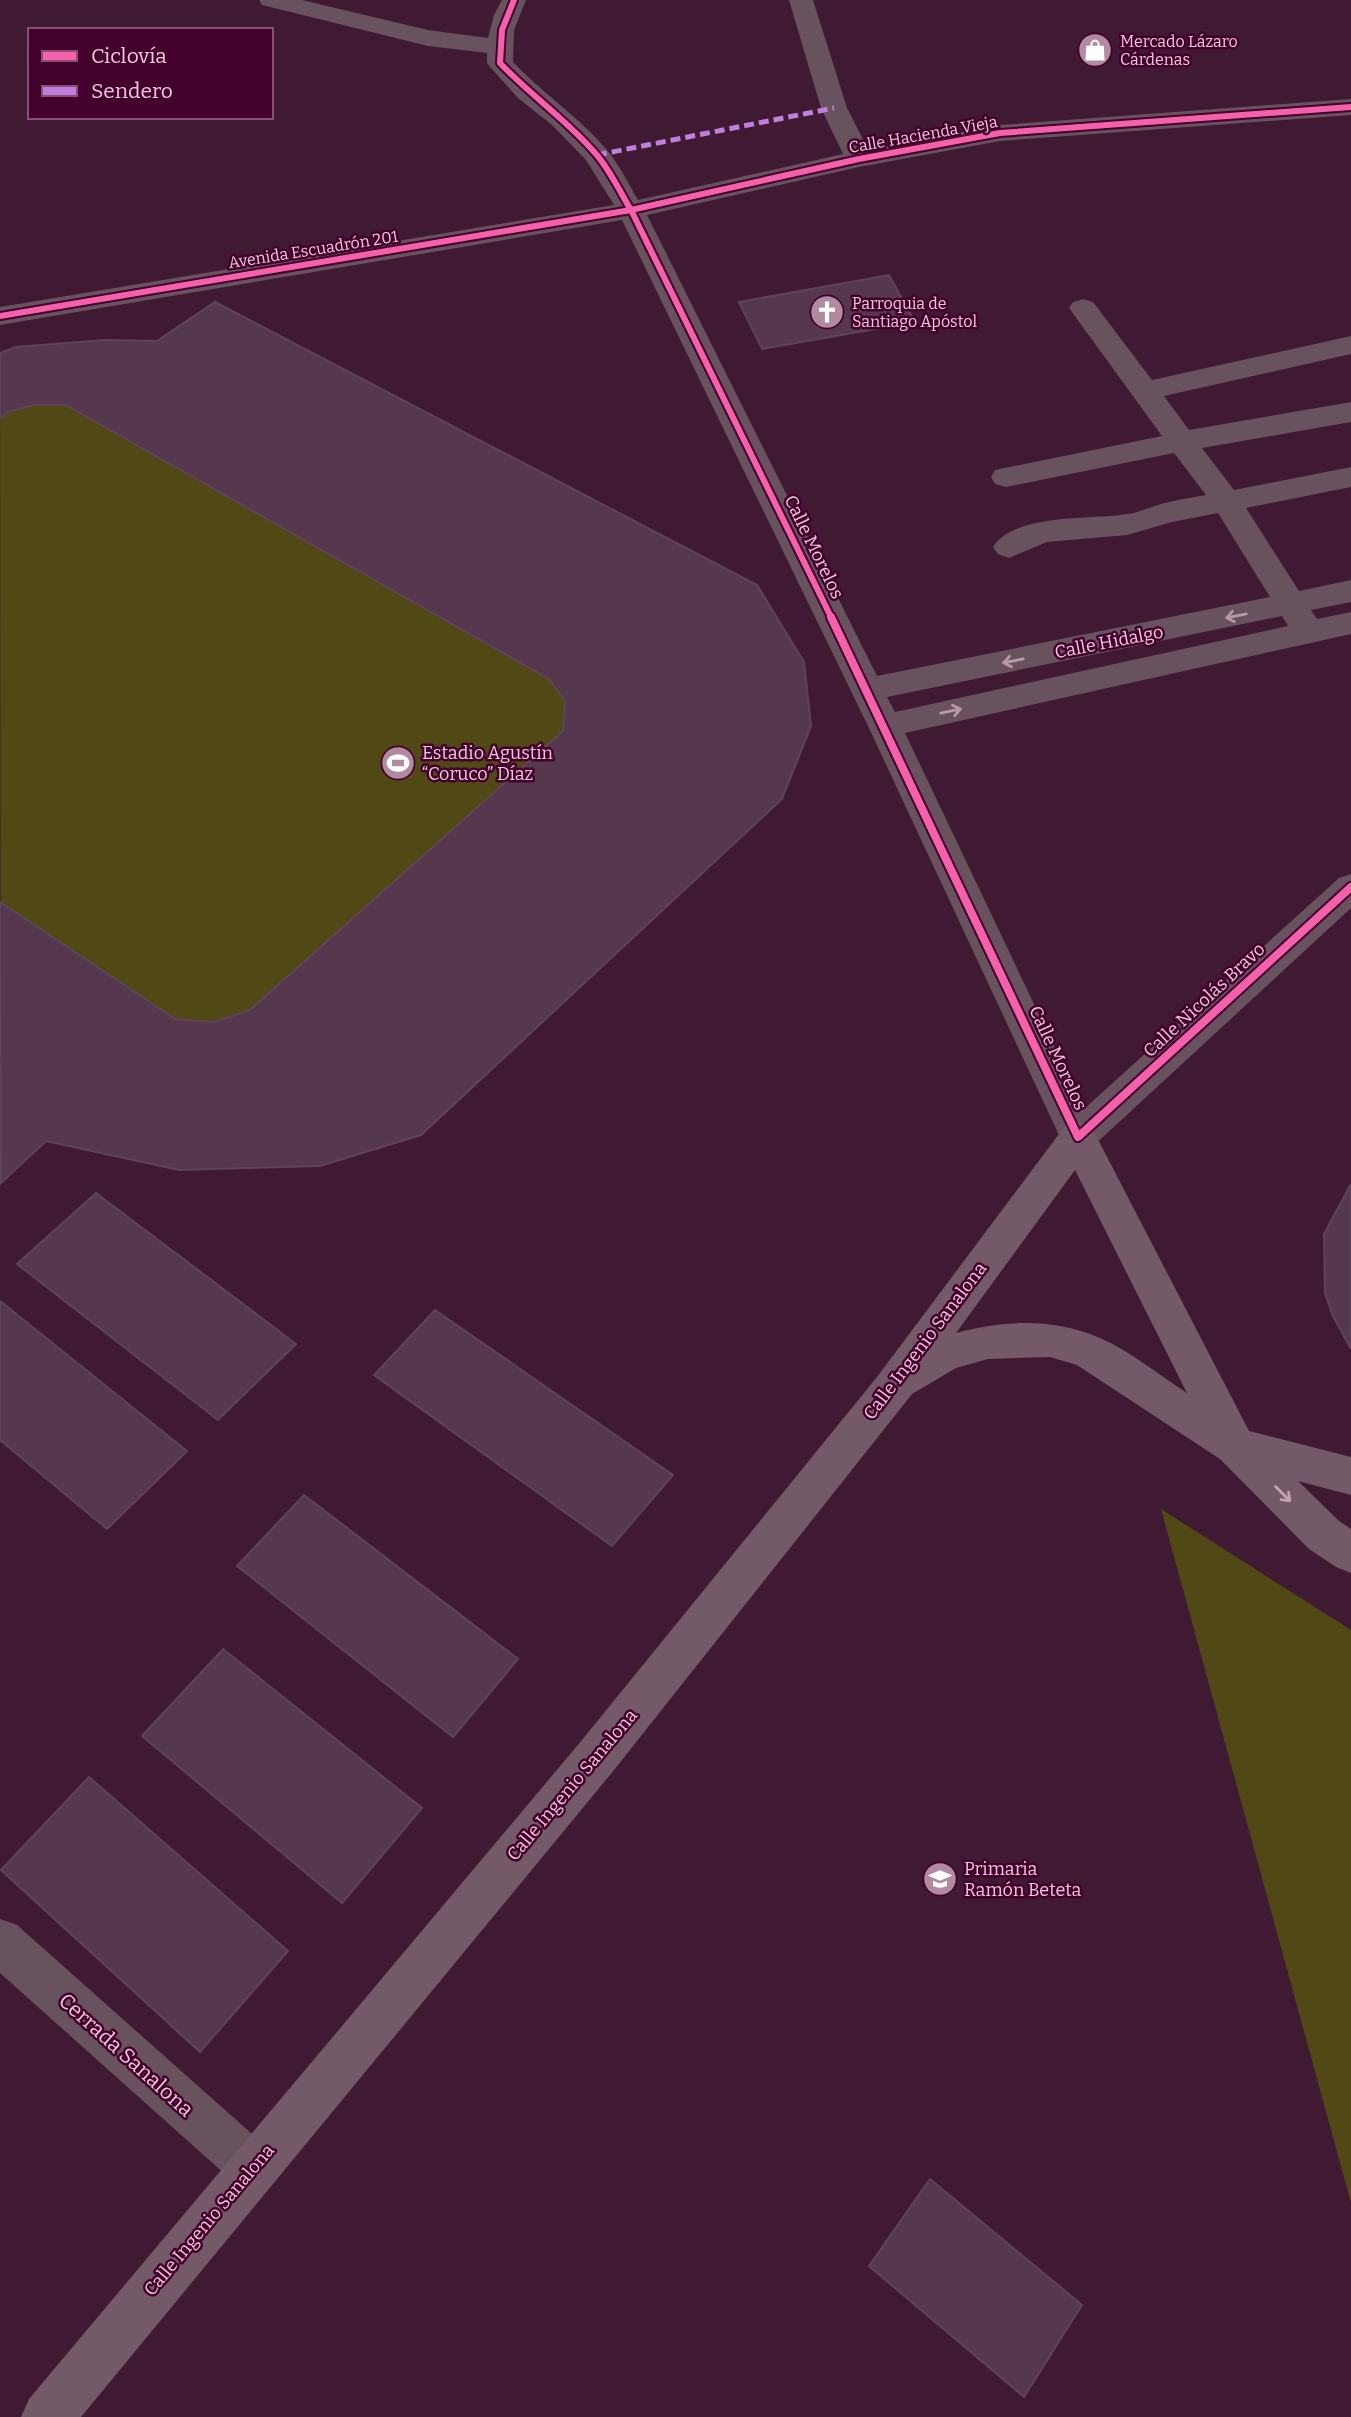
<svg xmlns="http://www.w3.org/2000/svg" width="1351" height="2417" viewBox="0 0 1351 2417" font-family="Bitter,serif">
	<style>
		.green { fill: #504915 }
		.building { fill: #55374e; stroke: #5f4459; stroke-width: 2 }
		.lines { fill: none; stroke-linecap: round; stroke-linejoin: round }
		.street { fill: #67525e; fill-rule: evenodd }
		.secondary { fill: #745a68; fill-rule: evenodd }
		.quiet { stroke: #c07fdc; stroke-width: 5; stroke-dasharray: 10 5; stroke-linecap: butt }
		.cycleway-far1-casing { stroke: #43002c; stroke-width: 10 }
		.cycleway-casing { stroke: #43002c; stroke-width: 12 }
		.cycleway-far1 { stroke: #f560ab; stroke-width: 6 }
		.cycleway { stroke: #f560ab; stroke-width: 8 }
		.oneway { stroke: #b998aa }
		.oneway2 { stroke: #c5a1b3 }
		.labels { text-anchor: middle; stroke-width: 5; stroke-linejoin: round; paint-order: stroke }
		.far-poi-label { font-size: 16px; fill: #f0c7dc; stroke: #43002c; text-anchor: start }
		.far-street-label { font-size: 16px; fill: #f0c7dc; stroke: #43002c }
		.street-label { font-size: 18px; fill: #f0c7dc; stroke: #43002c }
		.poi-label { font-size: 18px; fill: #f0c7dc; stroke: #43002c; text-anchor: start }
		.near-street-label { font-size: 21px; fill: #f0c7dc; stroke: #43002c }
	</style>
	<rect width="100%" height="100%" fill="#401a32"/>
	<path class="green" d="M215,302l542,283 47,77 7,64 -29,73 -361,336 -101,31 -141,4 -133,-29 -45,42 -1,-830 16,-6 141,-6z
		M1161,1509l190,121v573z"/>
	<path class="building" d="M889,275l26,47 -153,27 -23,-47z
		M215,302l542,283 47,77 7,64 -29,73 -361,336 -101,31 -141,4 -133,-29 -45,42 -1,-281 175,117 39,3 36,-12 313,-279 2,-30 -16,-22 -483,-274h-32l-27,7 -7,6v-65l16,-6 89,-7 52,1z
		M1351,1184v165l-18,-33 -8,-23 -1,-59z
		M96,1193l200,151 -78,76 -201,-156z
		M0,1301l187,150 -80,78 -107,-89z
		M435,1310l238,165 -61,71 -238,-171z
		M304,1495l214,164 -65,78 -216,-171z
		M223,1649l199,159 -80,95 -200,-167z
		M89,1777l199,174 -88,101 -199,-182z
		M930,2179l152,126 -58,92 -155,-131z"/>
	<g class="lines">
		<path class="street" d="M259,0h43l126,30 60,8 6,-23 8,-15h24l-12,30 -1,32c29,31 65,54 93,87 13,15 22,34 32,51l205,-46 -22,-46 -32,-108h24l34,108 21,41 132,-24 351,-26v16l-351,26 -141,26 -212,48 230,461 393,-79 -52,-84 -46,9 -45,13 -80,7 -38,16 -11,-4 -5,-7c21,-34 98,-27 134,-33 11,-1 20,-6 31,-9 15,-5 32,-7 48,-10l-32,-42 -168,34 -11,-3 -4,-7 4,-7 167,-34 -93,-128 4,-6 10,-3 10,3 59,78 199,-44v18l-187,42 25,34 162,-28v20l-149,26 32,42 117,-23v20l-105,21 53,83 52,-11v22l-40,8 6,9 34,-7v22l-446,99 179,376 255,-231 12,-4v34l-260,240 -13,4 -13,-4 -197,-422 -246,-506 -622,105v-18l614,-102 -28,-45 -34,-35 -34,-27 -27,-30 -4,-5v-10l-59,-7 -166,-41zM1282,616l6,10 -393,86 -8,-15z
			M0,1919l17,6 253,225 8,17 -8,17 -17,8 -17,-8 -236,-211z"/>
		<path class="secondary" d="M1078,1122l13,4 158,305 102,26v38l-53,-14 41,40 12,8v44l-15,-6 -27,-18 -89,-90 -143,-94 -27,-8 -62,2 -32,9 -44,26 -298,376 -533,647h-60l8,-18 553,-659 295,-363 188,-251zM1075,1170l112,223c-28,-18 -57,-42 -87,-55 -47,-20 -96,-18 -144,-5z"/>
		<path class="quiet" d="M597,155l237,-47"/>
		<g class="cycleway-far1-casing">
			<path id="cycleway-far1" d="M514,0l-12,30 -2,33c30,32 67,57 96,91 14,16 24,38 35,56l201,409
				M0,316l631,-106 228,-51 141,-26 351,-26"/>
		</g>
		<g class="cycleway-casing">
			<path id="cycleway" d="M831,617l247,520 273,-250"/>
		</g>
		<use href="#cycleway-far1" class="cycleway-far1"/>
		<use href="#cycleway" class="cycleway"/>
	</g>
	<defs><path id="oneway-shaft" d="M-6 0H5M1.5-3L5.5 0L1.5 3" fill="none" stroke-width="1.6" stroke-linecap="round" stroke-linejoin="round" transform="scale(1.75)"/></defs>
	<g class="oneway">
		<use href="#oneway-shaft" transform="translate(1236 616) rotate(169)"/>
		<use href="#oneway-shaft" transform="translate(1013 661) rotate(169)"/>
		<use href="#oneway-shaft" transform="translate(951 711) rotate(-12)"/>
	</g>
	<use class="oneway2" href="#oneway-shaft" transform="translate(1283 1494) rotate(45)"/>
	<defs>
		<g id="shop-disc" transform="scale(1.75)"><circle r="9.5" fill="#b28aa0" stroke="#43002c"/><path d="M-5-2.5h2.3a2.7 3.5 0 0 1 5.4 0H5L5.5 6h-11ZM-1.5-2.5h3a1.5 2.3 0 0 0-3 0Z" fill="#fff"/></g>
		<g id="church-disc" transform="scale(1.75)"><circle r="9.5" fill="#b28aa0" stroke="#43002c"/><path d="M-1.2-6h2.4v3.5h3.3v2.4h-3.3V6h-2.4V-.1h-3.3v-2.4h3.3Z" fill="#fff"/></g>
		<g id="stadium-disc" transform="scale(1.75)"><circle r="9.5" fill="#b28aa0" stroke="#43002c"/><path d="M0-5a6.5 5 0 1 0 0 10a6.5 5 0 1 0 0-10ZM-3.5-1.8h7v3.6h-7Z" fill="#fff"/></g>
		<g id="school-disc" transform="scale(1.75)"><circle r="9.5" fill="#b28aa0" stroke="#43002c"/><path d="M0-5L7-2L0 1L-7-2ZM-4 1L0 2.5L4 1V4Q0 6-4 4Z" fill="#fff"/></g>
	</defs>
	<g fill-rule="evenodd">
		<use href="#shop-disc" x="1095" y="50"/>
		<use href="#church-disc" x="827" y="312"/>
		<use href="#stadium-disc" x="398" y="763"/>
		<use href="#school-disc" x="940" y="1879"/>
	</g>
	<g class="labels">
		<g class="far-poi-label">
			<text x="1120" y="47">Mercado Lázaro<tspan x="1120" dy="18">Cárdenas</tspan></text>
			<text x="852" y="309">Parroquia de<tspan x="852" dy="18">Santiago Apóstol</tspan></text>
		</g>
		<g class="far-street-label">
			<text transform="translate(923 134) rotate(-10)" y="6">Calle Hacienda Vieja</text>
			<text transform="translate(313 249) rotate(-9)" y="6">Avenida Escuadrón 201</text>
		</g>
		<g class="street-label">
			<text transform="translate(814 547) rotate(64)" y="6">Calle Morelos</text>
			<text transform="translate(1109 642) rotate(-11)" y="6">Calle Hidalgo</text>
			<text transform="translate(1204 1000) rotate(-43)" y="6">Calle Nicolás Bravo</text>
			<text transform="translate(1058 1058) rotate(65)" y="6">Calle Morelos</text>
			<text transform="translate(925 1341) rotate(-53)" y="6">Calle Ingenio Sanalona</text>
			<text transform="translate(572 1785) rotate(-50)" y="6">Calle Ingenio Sanalona</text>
			<text transform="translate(209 2220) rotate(-50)" y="6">Calle Ingenio Sanalona</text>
		</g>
		<g class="poi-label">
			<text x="422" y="759">Estadio Agustín<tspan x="422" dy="21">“Coruco” Díaz</tspan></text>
			<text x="964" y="1875">Primaria<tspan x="964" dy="21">Ramón Beteta</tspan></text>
		</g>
		<g class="near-street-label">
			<text transform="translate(126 2055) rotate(42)" y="7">Cerrada Sanalona</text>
		</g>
	</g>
	<rect x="28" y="28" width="245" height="91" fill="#43002c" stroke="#885072" stroke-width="2"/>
	<rect x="42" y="51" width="35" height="10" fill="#f560ab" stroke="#885072" stroke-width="2"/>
	<text x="91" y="63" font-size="21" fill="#f0c7dc">Ciclovía</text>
	<rect x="42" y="86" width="35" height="10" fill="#c07fdc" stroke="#885072" stroke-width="2"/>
	<text x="91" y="98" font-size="21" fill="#f0c7dc">Sendero</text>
</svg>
